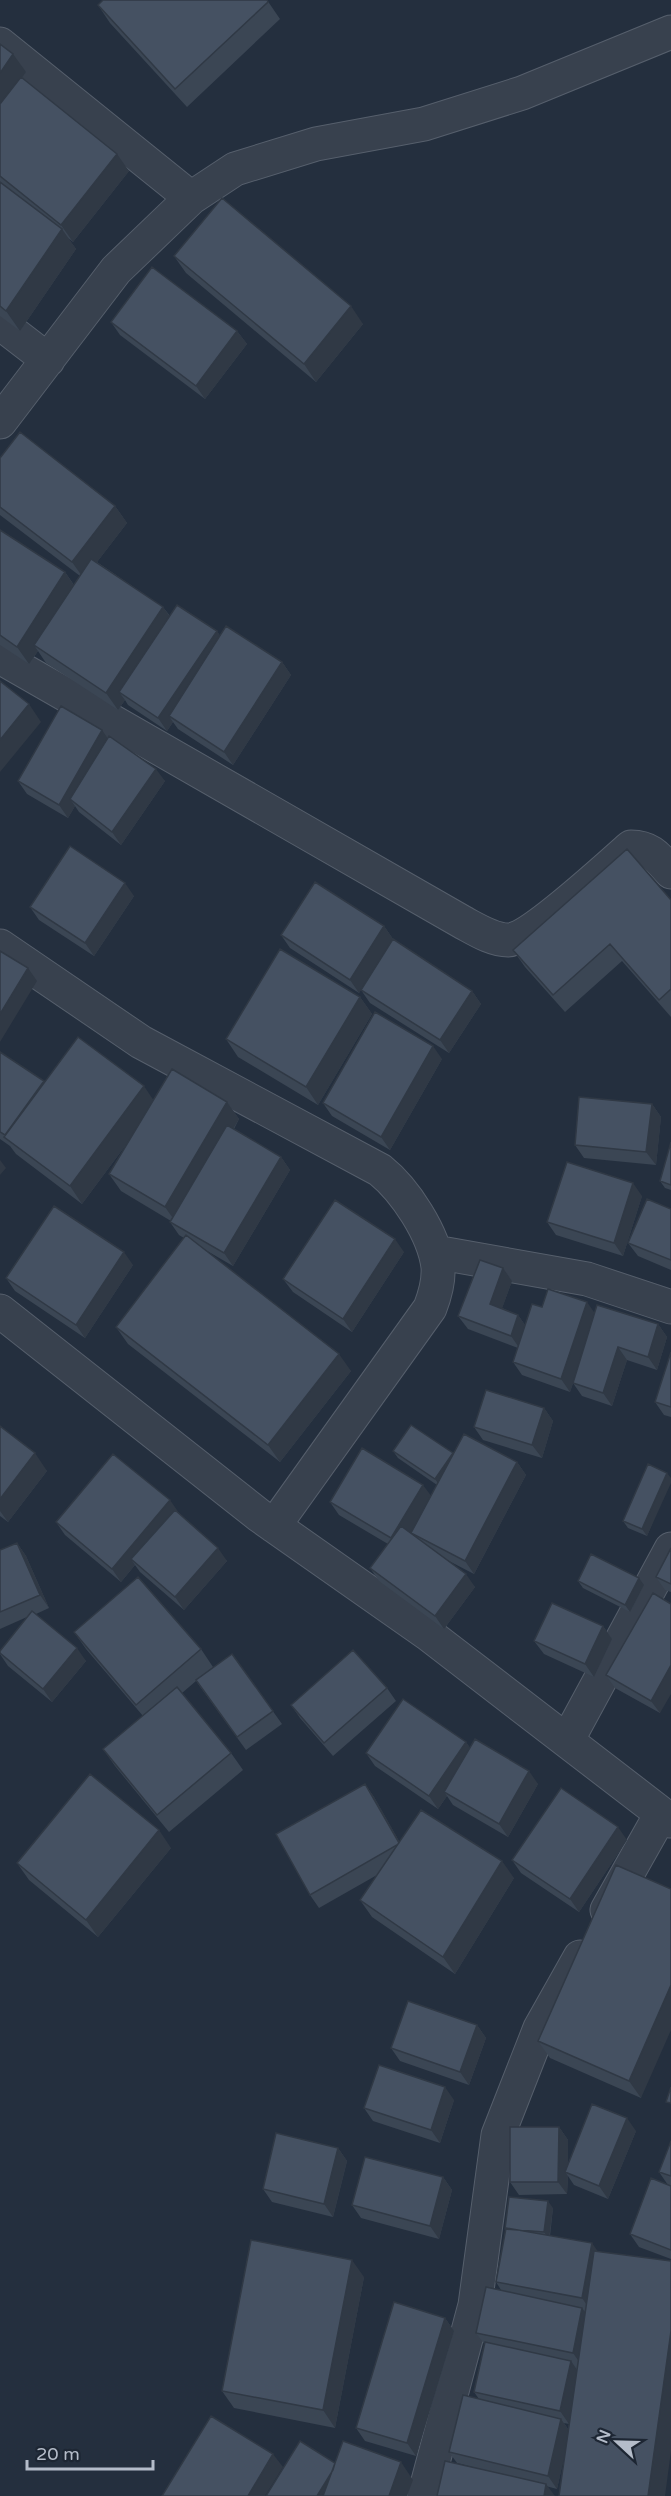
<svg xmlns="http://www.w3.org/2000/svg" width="671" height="2496" viewBox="0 0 671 2496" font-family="'Varela Round',sans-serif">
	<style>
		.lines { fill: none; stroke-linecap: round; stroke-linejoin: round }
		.minor-casing { stroke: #565f6c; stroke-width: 35 }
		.minor { stroke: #38414e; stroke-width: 33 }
		.wall { fill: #3b4654; fill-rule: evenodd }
		.shaded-wall { fill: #303945 }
		.building { fill: #455162; stroke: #303945; stroke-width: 1.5 }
	</style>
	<rect width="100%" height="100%" fill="#242f3e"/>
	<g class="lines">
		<g class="minor-casing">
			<path id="minor" d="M0,44l191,154
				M0,323l48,37
				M0,422l116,-152 75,-72 44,-29 81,-25 108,-20 98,-31 149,-61
				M0,657l464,266c13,7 29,17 44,17 23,-1 101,-74 123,-93 20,0 27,11 40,25
				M0,946l141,96 239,128c25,20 54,64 58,97 1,15 -3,28 -8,41l-156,218
				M435,1252l152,27 84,28
				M0,1311l260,205 168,118 243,187
				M567,1741l104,-192
				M607,1910l54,-96
				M424,2496l51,-191 23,-170 42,-107 40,-71"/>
		</g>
		<use href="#minor" class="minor"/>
	</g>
	<path class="wall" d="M267,0l13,19 -93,88 -77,-84 -12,-18z
		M0,44l26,28 -4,5 107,94 -56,71 -5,-4 8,11 -56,82 -20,-15z
		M174,256l189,68 -47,58 -130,-109z
		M111,322l126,9 10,13 -42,55 -85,-64z
		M0,458l115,48 12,17 -30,39 66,45 7,9 47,15 3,5 62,26 9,13 -58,90 -55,-36 -5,-7 -6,9 -39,-26 -3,-5 -7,10 -72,-47 -8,-12 -9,13 -29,-19v-115l65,42 9,13 6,-9 -80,-61z
		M108,738l57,43 -44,64 -42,-33 -4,-6 -7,12 -41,-24 -9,-13z
		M134,896l-40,60 -55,-36 -9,-13z
		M671,900v117l-49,-56 -57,51 -40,-45 -12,-17z
		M384,926l9,13 -13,20 92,32 9,13 -32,49 -79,-50 -9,-13 -2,3 -69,-45 -9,-13z
		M360,997l12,17 -54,91 -80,-48 -12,-18z
		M0,1052l44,30 109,17 74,3 12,17 -5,10 47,28 9,13 -57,96 -31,-18 149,123 -71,91 -152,-118 -12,-17 68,-89 -5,-3 -9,-13 1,-1 -50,-30 -12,-17 19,-32 -46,62 -66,-50 -6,-8 -10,-7z
		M442,1059l-52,91 -58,-34 -9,-13z
		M652,1104l9,13 -5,48 -72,-7 -9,-13z
		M671,1142v48l-6,-2 -5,-7z
		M642,1196l-19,60 -67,-21 -9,-13z
		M671,1209v61l-33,-14 -10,-13z
		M404,1252l-52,80 -59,-40 -10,-13z
		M133,1265l-48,73 -70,-47 -9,-13z
		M503,1268l9,13 -10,27 16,7 7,10 17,-18 53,6 63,11 9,13 -10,33 -30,-10 -15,46 -30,-10 -9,-13 -3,9 -48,-17 -9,-13 5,-14 -50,-19 -10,-13z
		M671,1352v65l-7,-2 -9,-13z
		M544,1408l9,13 -11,37 -59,-18 -9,-13z
		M0,1426l47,45 -39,51 -8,-6z
		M393,1451l60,2 1,1 63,8 9,13 -52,99 -27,-14 28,27 -31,42 -65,-48 -9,-13 18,-24 -49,-29 -9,-13 101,-6 6,-11 -39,-27z
		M671,1478l-24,58 -19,-8 -5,-7z
		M179,1513l48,48 -43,49 -44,-38 -5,-7 -14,17 -56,-47 -9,-13z
		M17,1543l9,13 23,52 -13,6 50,47 -34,41 -44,-36 -8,-12 27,-37 -27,12v-79z
		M671,1548v44l-6,-2 -9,-13z
		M578,1581l66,4 -14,27 -47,-24z
		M671,1604l-11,109 -45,-25 -9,-13z
		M603,1626l9,13 -18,38 -50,-23 -10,-13z
		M74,1632l127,17 12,18 -10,8 29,-21 50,70 -36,26 -50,-69 -14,12 49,60 12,17 -74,62 -54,-66 -12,-17 40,-33 -57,-67z
		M387,1688l9,13 -63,55 -33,-38 -9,-13z
		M466,1742l4,6 68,36 -30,53 -55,-32 -6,-9 -9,13 -63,-43 -9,-13z
		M365,1784l9,13 25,44 115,37 -59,96 -83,-57 -12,-17 17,-25 -58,33 -9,-13z
		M627,1840l-48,72 -58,-39 -9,-13z
		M171,1848l-73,89 -69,-57 -12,-17z
		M671,1889l-30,209 -91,-40 -12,-17z
		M477,2025l9,13 -17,47 -69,-24 -9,-13z
		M454,2100l-14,43 -67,-22 -9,-13z
		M559,2127l9,13v24l68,-33 -28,68 -34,-14 -6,-9 -1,18 -48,1 -9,-13z
		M671,2141v45l-3,-1 -9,-13z
		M338,2148l9,13 -14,56 -61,-15 -9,-13z
		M443,2177l9,13 -13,49 -78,-21 -9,-13z
		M671,2186v73l-32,-12 -9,-13z
		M553,2208l-3,28 48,16 -34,205 -7,32 -100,-26 -8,-11 30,-53 -5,-7 11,-47 -9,-12 25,-43 -5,-8 10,-53zM564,2423l5,1 -1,5z
		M364,2277l-29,151 -101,-20 -12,-17z
		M445,2318l9,13 -38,125 -51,-15 -9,-13z"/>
	<path class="shaded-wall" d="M13,54l13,18 -26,36v-35z
		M117,154l12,17 -56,71 -12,-17z
		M62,229l14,20 -56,82 -14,-20z
		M351,306l12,18 -47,58 -12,-18z
		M237,331l10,13 -42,55 -9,-13z
		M115,506l12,17 -43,56 -12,-17z
		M65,572l12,18 -43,55 4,6 -9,13 -12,-17z
		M163,607l12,17 -56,68 6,8 -7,10 -12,-17z
		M217,631l9,13 -57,72 4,6 -6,9 -9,-13z
		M282,662l9,13 -58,90 -9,-13z
		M29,704l12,18 -41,50v-32z
		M102,730l9,13 -41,56 5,7 -7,12 -9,-13z
		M156,769l9,12 -44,64 -9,-13z
		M125,883l9,13 -40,60 -9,-13z
		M384,926l9,13 -34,54 -9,-13z
		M28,968l9,13 -37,61v-28z
		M472,991l9,13 -32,49 -9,-13z
		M360,997l12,17 -54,91 -12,-18z
		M433,1046l9,13 -52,91 -9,-13z
		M144,1086l12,18 -74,100 -12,-18z
		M227,1102l12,17 -62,105 -12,-17z
		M652,1104l9,13 -5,48 -10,-13z
		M281,1157l9,13 -57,96 -9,-13z
		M0,1160l6,8 -6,7z
		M633,1183l9,13 -19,60 -9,-13z
		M395,1239l9,13 -52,80 -9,-13z
		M124,1252l9,13 -48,73 -9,-13z
		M503,1268l9,13 -13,36 -9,-13z
		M587,1302l9,13 -26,77 -9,-13z
		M518,1315l9,13 -7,21 -9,-13z
		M658,1324l9,13 -10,33 -9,-13z
		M618,1347l9,13 -15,46 -9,-13z
		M339,1354l12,17 -71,91 -12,-17z
		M544,1408l9,13 -11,37 -10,-13z
		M35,1453l12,18 -39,51 -8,-11v-12z
		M453,1453l5,7 -18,26 -5,-7z
		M517,1462l9,13 -52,99 -9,-13z
		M667,1473l4,5v5l-24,53 -5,-7z
		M423,1485l9,12 -32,54 -9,-13z
		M170,1500l9,13 -48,46 4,6 -14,17 -9,-13z
		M17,1543l9,13 23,52 -9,-13z
		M218,1548l9,13 -43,49 -9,-13z
		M466,1574l9,13 -31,42 -9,-13z
		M639,1578l5,7 -14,27 -5,-7z
		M603,1626l9,13 -18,38 -9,-13z
		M77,1648l9,13 -34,41 -9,-13z
		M671,1665v29l-11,19 -9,-12z
		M466,1742l9,13 -31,37 3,4 -9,13 -9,-13z
		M529,1771l9,13 -30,53 -9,-13z
		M365,1784l9,13 34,60 -9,-13z
		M618,1827l9,13 -48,72 -9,-13z
		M159,1830l12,18 -73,89 -12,-17z
		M502,1861l12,17 -59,96 -12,-17z
		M671,1985v45l-30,68 -12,-17z
		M477,2025l9,13 -17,47 -9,-13z
		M445,2087l9,13 -14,43 -9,-13z
		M627,2118l9,13 -28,68 -9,-13z
		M559,2127l9,13v33l-3,-1 3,4 -1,18 -9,-12z
		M338,2148l9,13 -14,56 -9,-13z
		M443,2177l9,13 -13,49 -9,-13z
		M548,2201l5,7 -4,31 -5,-7z
		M592,2243l9,13 -10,55 -9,-13z
		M352,2260l12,17 -29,151 -12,-18z
		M582,2308l10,13 -10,45 -9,-13z
		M445,2318l9,13 -38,125 -9,-13z
		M671,2331v120l-6,45h-17z
		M571,2361l9,13 -11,50 -9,-13z
		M561,2419l9,13 -13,57 -9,-13z
		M273,2454l10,13 -18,29h-17z
		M401,2462l12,18 -6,16h-18z
		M336,2464l-2,32h-17z
		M546,2484l9,12h-11z"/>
	<path class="building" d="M103,0h164l1,2 -93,87 -77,-84z
		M0,44l13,10 -13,19z
		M21,77l96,77 -56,71 -61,-49v-72z
		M0,182l62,47 -56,82 -6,-5z
		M222,198l129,108 -47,58 -130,-108z
		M152,267l85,64 -41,55 -85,-64z
		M20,432l95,74 -43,56 -72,-55v-49z
		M0,530l65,42 -48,75 -17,-12z
		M91,559l72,48 -57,86 -72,-48z
		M177,605l40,26 -59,87 -39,-26z
		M226,626l56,36 -58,90 -55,-36z
		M0,681l29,23 -29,36z
		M61,706l41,24 -43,75 -41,-24z
		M109,736l47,33 -44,63 -42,-33z
		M70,846l55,37 -40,60 -55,-36z
		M627,849l44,51v89l-12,11 -49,-56 -57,51 -40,-45z
		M315,882l69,44 -34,54 -69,-45z
		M393,939l79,52 -32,49 -79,-50z
		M280,949l80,48 -54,90 -80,-48z
		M0,951l28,17 -28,46z
		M375,1012l58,34 -52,91 -58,-34z
		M78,1037l66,49 -74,100 -66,-49z
		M0,1052l44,29 -39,54 -5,-3z
		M172,1069l55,33 -62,105 -56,-33z
		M579,1097l73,7 -6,48 -71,-7z
		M227,1125l54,32 -57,96 -54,-31z
		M671,1142v43l-11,-4z
		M567,1162l66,21 -19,60 -67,-21z
		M647,1199l24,10v51l-43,-17z
		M335,1200l60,39 -52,80 -60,-40z
		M54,1206l70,46 -48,73 -70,-47z
		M186,1235l153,119 -71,91 -152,-118z
		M480,1260l23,8 -13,36 28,11 -7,21 -53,-20z
		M548,1289l39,13 -26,77 -48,-17 19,-58 10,3z
		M597,1305l61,19 -10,33 -30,-10 -15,46 -30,-10z
		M671,1352v55l-16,-5z
		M486,1390l58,18 -12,37 -58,-18z
		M411,1425l42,28 -18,26 -42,-28z
		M0,1426l35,27 -35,46z
		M464,1434l53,28 -52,99 -54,-28z
		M362,1448l61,37 -32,53 -61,-36z
		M113,1454l57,46 -58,69 -56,-47z
		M648,1464l19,9 -25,56 -19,-8z
		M175,1510l43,38 -43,49 -44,-38z
		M401,1526l65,48 -31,42 -65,-48z
		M17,1543l23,52 -40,17v-62z
		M671,1548v36l-15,-7z
		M591,1554l48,24 -14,27 -47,-24z
		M138,1577l63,72 -65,56 -62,-73z
		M653,1593l18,11v61l-20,36 -45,-26z
		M552,1603l51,23 -18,38 -51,-23z
		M32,1611l45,37 -34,41 -43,-36v-2z
		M353,1650l34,38 -63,55 -33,-38z
		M232,1654l41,57 -36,26 -41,-57z
		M177,1687l54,66 -74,62 -54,-66z
		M403,1699l63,43 -37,54 -63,-43z
		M475,1739l54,32 -30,53 -55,-32z
		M90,1774l69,56 -73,90 -69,-57z
		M365,1784l34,59 -2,2 -87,50 -34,-61z
		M561,1788l57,39 -48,72 -58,-39z
		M421,1810l81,51 -59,96 -83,-57z
		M616,1865l55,24v96l-42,96 -91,-40z
		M408,2001l69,24 -17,47 -69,-24z
		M379,2065l66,22 -14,43 -67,-22z
		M671,2087v16l-5,-1z
		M592,2104l35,14 -28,68 -34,-14z
		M510,2127h49l-1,55h-48z
		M276,2133l62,15 -14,56 -61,-15z
		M671,2141v35l-12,-4z
		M365,2157l78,20 -13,49 -78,-21z
		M651,2178l20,8v64l-41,-16z
		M509,2197l39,4 -4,31 -39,-3z
		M506,2228l86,15 -10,55 -86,-16z
		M251,2240l101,20 -29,150 -101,-19z
		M594,2251l77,10v70l-23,165h-89z
		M486,2287l96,21 -9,45 -97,-20z
		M394,2302l51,16 -38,125 -51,-15z
		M485,2342l86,19 -11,50 -86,-19z
		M463,2395l98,24 -13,57 -99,-24z
		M211,2416l62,38 -25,42h-86z
		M300,2441l35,22 -2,7 -16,26h-51z
		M343,2441l58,21 -12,34h-66z
		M445,2461l101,23 -2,12h-107z"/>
	<g transform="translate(617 2442) rotate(292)" stroke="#1d2633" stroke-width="4.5" paint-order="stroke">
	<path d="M0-4.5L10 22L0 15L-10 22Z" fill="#b4bcc9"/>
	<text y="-9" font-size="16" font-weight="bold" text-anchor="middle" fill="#b4bcc9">N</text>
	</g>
	<path d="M27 2460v9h126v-9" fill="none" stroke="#b4bcc9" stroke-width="3"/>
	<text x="36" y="2460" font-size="18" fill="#b4bcc9" stroke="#1d2633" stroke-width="4.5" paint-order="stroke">20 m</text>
</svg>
